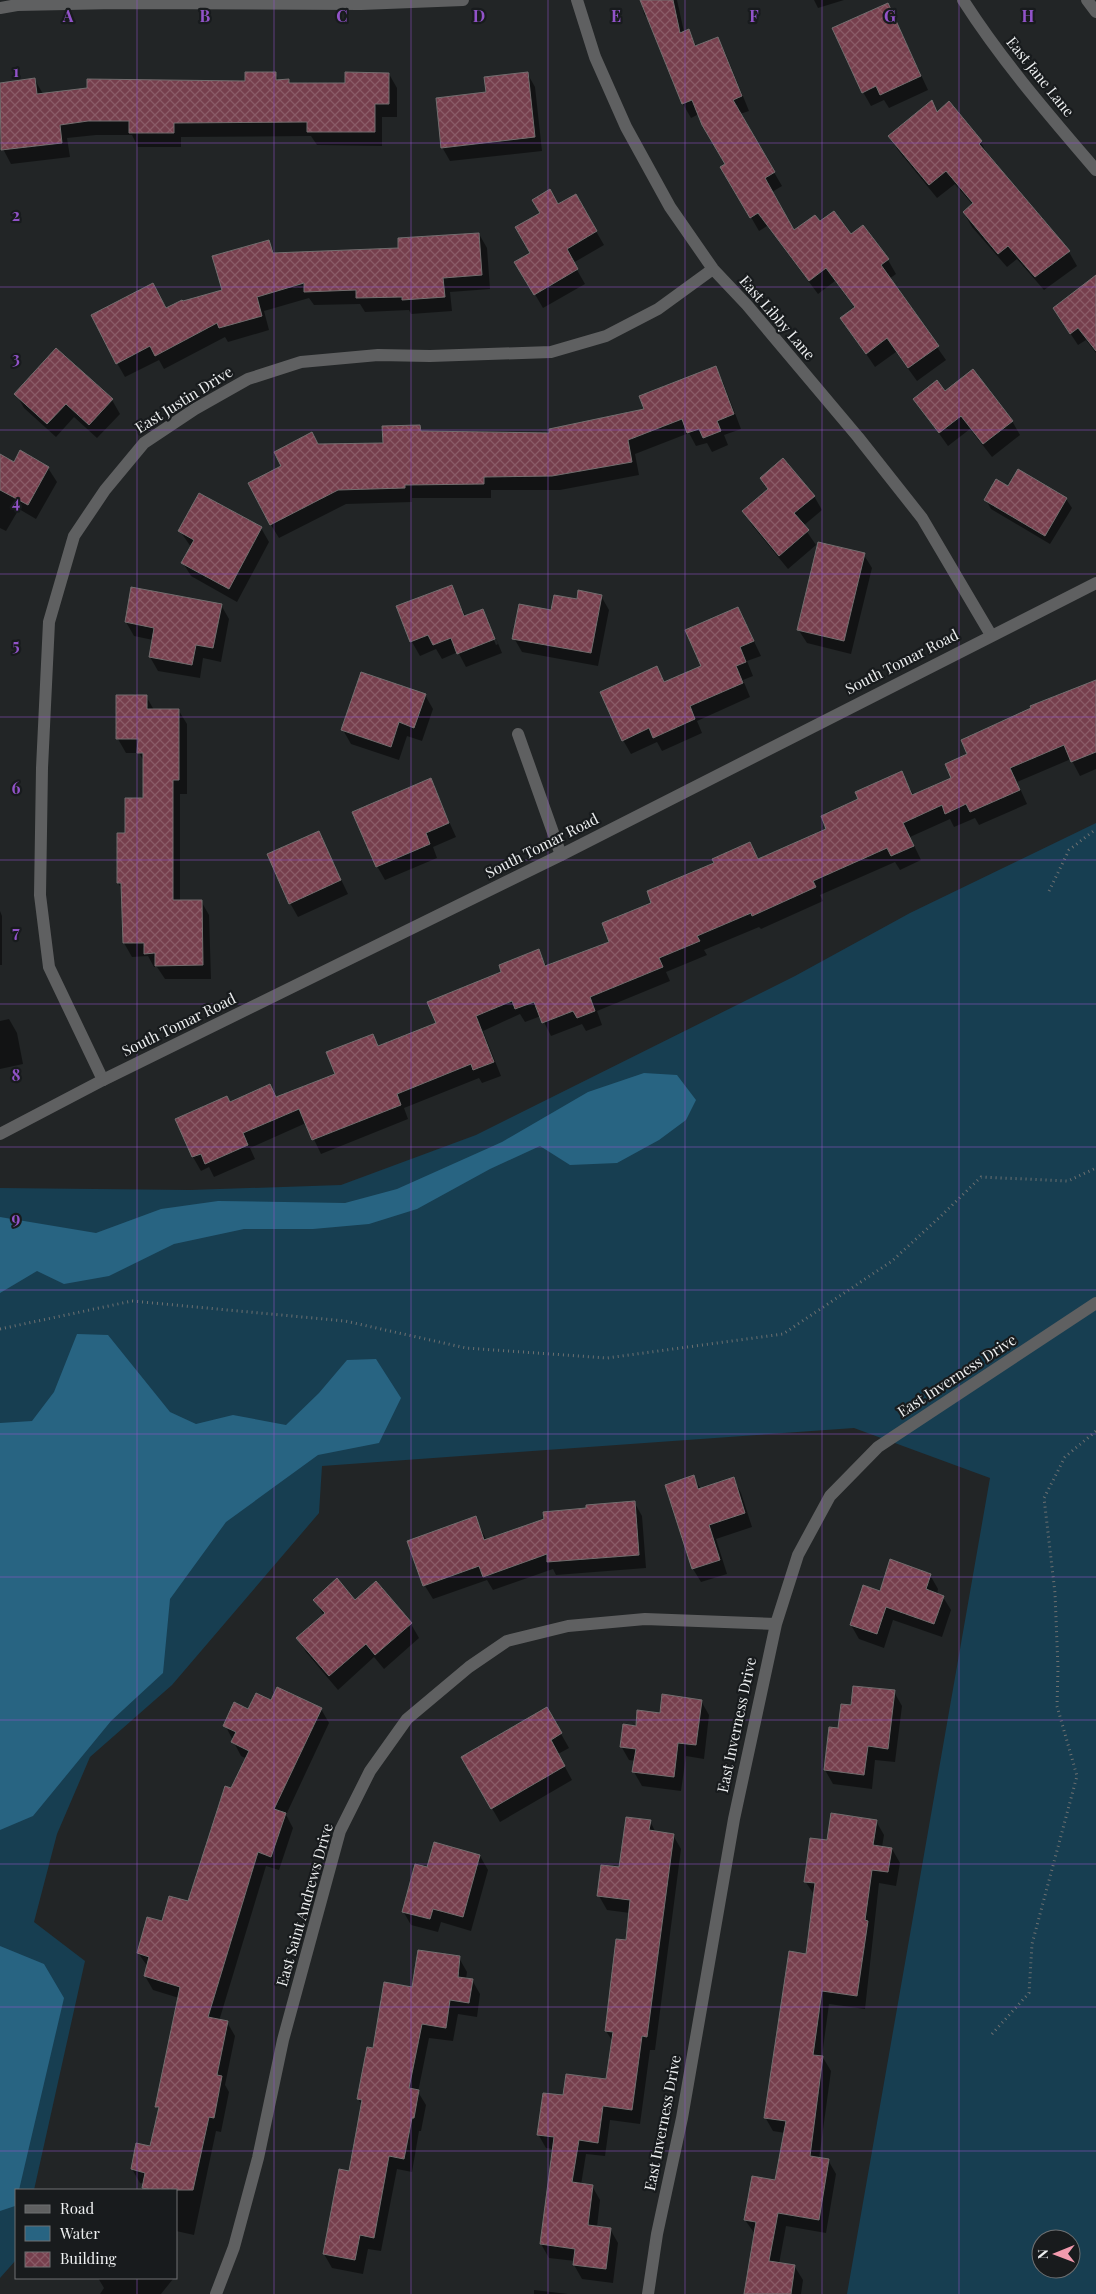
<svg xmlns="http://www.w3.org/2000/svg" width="1096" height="2294" viewBox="0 0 1096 2294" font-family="'Playfair Display',serif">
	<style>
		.grass { fill: #173e51; fill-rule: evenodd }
		.water { fill: #286482 }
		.shadow { fill: #0007 }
		.building { fill: url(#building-cross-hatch); stroke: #726d6e }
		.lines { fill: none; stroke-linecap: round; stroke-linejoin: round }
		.path { stroke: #6d7071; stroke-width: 3; stroke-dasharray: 1 4; stroke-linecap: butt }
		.service { stroke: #5f6061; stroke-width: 12 }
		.minor { stroke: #5f6061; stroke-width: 12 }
		.tertiary { stroke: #5f6061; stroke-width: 12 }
		.grid { fill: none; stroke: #9253c9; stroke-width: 1; stroke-opacity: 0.55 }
		.labels { text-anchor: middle; stroke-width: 4.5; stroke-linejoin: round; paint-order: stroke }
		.street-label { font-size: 15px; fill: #eef0f1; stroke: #181b1d }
		.grid-label { font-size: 16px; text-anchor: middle; font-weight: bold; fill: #9253c9; stroke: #181b1d; stroke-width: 4.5; stroke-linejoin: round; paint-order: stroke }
	</style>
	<defs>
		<pattern id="building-cross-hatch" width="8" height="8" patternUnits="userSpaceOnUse" patternTransform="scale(1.25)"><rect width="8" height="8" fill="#763f4d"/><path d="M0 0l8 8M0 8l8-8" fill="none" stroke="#8a5b67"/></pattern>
	</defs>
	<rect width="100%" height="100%" fill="#222526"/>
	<path class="grass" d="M1096,823v1471h-249l143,-816 -136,-50 -532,38 -3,47 -147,172 -82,72 -33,77 -23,88 51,39 -51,229h-18v70l-16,18v-1090l190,2 151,-5 135,-50 319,-159 115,-63zM1041,2239h30v30h-30z"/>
	<path class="water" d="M644,1073l33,2 19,25 -10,20 -27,20 -42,23 -47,2 -30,-19 -50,23 -73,40 -48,15 -56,5h-69l-70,15 -65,32 -45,8 -27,-13 -37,22v-76l96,16 65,-24 57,-8 127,2 52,-14 105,-47 86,-50z
		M77,1334l31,1 62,77 26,12 37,-9 53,10 33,-32 28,-33 29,-1 25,39 -22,45 -61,12 -92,67 -56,77 -7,74 -52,48 -78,95 -33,14v-407l32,-2 22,-29z
		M0,1946l44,18 20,34 -45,192h-3l-1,16 -15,5z"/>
	<path class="shadow" d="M641,0h36l7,32 4,-1 9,16 20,-8 8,13 24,59 -9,3 42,72 -10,6 22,40 26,-9 31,13 37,24 8,14 -7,5 57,81 -29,21 -21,-29 -21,15 -33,-49 13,-10 -20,-27 -17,13 -51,-68 -8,5 -37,-64 5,-2 -28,-51 -8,4 -8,-14 -30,-77 -9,-13z
		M814,0h30l-26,8z
		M888,4l40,86 -39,18 -5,-8 -13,6 -8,-14z
		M527,73l8,14 7,64 -92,10 -8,-14 45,-54z
		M275,74l4,7h9l2,3 57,1 42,-11 8,14v29h-15v29l-65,-1 -6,-9 -130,1v10h-43l-6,-12h-36l-29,3 3,19 -59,7 -9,-17 -2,1v-64l35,-4 8,14 204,-11z
		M932,102l6,11 43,29 7,14 81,96 8,14 -33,24 -27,-31 -10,8 -35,-40 -8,-14 9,-8 -18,-21 -18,14 -39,-48 -8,-13z
		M575,195l29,50 -31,18 12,21 -42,24 -27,-46 16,-9 26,-47z
		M479,234l8,14 3,41 -40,3 2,19 -41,3 -2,-4 -44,2 -5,-8 -46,1 -5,-7 -45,13 5,19 -41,12 -3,-5 -61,32 -5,-9 -34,17 -8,-14 36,-79 14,25 56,-18 45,-50 8,14 124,-5z
		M1096,286v67l-10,-13 -8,5 -24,-36z
		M715,368l8,14 18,47 -17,6 4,10 -16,7 -5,-9 -11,3 -7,-13 -54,21 4,21 -79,15h-69v8h-79v4l-66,2 -67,34 -8,-13 12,-59 35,-20 66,-2 36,-18 4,7 127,1 94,-24z
		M945,392l67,29 8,14 -28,22 -22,-28 -22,17 -33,-46z
		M16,394l96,6 8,14 -23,24 -23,-21 -18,20 -32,-29z
		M0,456l14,8 34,4 9,14 -21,37 -17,-10 -13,22 -6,-3z
		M761,479l53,17 8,14 -19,16 13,19 -28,24 -36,-44 -8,-14 24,-20z
		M1008,488l58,11 6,9 -22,36 -59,-35 -5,-9z
		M261,528l8,14 -32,60 -46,-26 -8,-13 8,-16 -11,-16z
		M864,555l8,13 -21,86 -44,-11 -9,-14z
		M451,586l15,31 16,-7 8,13h-3l9,22 2,-1 -8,-20 12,29 -36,14 -8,-15 -16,7 -6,-10 -16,7 -8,-14 -14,-35z
		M601,596l8,14 -11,56 -76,-14 -8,-14 38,-27 26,-10z
		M221,605l8,14 -8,43 -18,-4 -3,20 -42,-7 -8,-14 3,-17 -19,-4 -8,-14z
		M738,608l23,48 -14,5 6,15 -10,4 7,17 -53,24 5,12 -40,18 -5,-9 -26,12 -8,-14 34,-72 8,15 38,-17z
		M1096,685v84l-16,7 -9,-17 -54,23 10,22 -48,21 -4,-7 -21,9 -4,-8 -40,18 11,23 -21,10 -5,-8 -75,33 3,6 -62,28 -2,-2 -55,23 3,5 -41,17 4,9 -73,30 5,14 -16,6 -4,-7 -31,12 -10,-20 -16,6 -5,-8 -37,17 18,45 -19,7 -3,-5 -75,30 4,11 -87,35 -15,-31 -56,25 5,11 -41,18 -5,-10 -8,4 -8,-14 -16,-38 53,-16 40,-17 7,12 59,-24 36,-39 7,12 58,-23 66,-52 35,-21 9,16 64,-24 42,-39 97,-61 9,17 69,-31 32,-29 41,-28 13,24 39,-18 16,-24z
		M425,695l8,14 -11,32 -15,-5 -8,24 -48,-16 -8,-14z
		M146,696l8,14 25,1 8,13v70h-7v107h21l8,14 2,64h-46l-8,-12h-3l-6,-11 -16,1 -8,-14 -1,-52 -5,-8 8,-49 18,-35 1,-36 -6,-10h-13l-8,-14z
		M430,780l26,57 -23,10 4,11 -52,22 -8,-14z
		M318,832l30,62 -50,23 -8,-14z
		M0,911l2,5v49h-2z
		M9,1019l8,14 6,31 -23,5v-48z
		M693,1477l8,12 32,-10 8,14 11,34 -36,12 11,35 -26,8 -8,-13z
		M634,1502l8,14 4,52 -90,7 -3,-6 -60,21 -6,-10 -54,19 -8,-13 -16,-45 66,-23 12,23 101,-32z
		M930,1575l8,14 -1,5 6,3 8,13 -9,27 -49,-17 -9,28 -25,-9 -8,-14 29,-32z
		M315,1600l40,1 56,23 8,14 -35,31 -10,-12 -36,33 -32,-38 -8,-13 26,-23z
		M894,1692l8,14 -7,56 -20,-2 -3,29 -39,-5 -8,-14 14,-40 13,-24z
		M272,1701l49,8 8,14 -43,92 7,13 -14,42 -13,-4 -47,155 8,1 8,14 -10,49 4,7 -8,40 -5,-1 -22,104 -18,-4v-41h-32v-6l-4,-1 -8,-14 19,-21 9,-36 -3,-6 22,-108 -26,-8 -8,-14 3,-9 -10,-14 25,-30 25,-20 44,-113 15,-31 -6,-3 -16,-31 24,-14z
		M701,1701l8,14 -5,44 -18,-3 -5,35 -39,-5 -8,-14 1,-11 -6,-1 -8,-14 16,-19 24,-12z
		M547,1709l22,39 -11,6 14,26 -72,42 -38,-65z
		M650,1821l6,12 17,2 8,14 -26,201h-5l-10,74 -30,-4 -5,36 -19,-2 -5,31 11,1 8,14 -3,27 13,2 8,14 -5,40 -31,-4 -8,-14 1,-4 -26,-3 -8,-14 13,-95 -8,-1 -8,-14 26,-37 43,-17 6,-38 -7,-11 21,-89 3,-29 -23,-3 -8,-14 21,-27z
		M876,1821l8,14 -2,12 10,2 8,14 -4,23 -17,-3 -14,126 -36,-5 -7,52 9,15 -12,88 9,1 8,14 -10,59 -40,-7 -7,38 16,3 8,13 -2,14h-56l10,-60 -10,-14 31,-38 9,-49 -12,-2 -8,-14 42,-162 8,-59 -10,-15 23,-39z
		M480,1856l8,14 -17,61 -30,-9 -3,10 -27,-7 -8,-14 25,-42z
		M459,1958l8,14 -1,7 6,1 8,14 -3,23 -19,-3 -5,27 -24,-3 -11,54 8,13 -5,26h-2l-7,41 -15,-3 -16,82 -13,-2 -5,25 -31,-6 -8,-14 16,-84 10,2 13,-66 -5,-7 16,-49 39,-62z
		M98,2278h74l1,1 -12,15h-61l4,-6z
		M534,2290l34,4h-34z"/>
	<path class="building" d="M640,0h33l7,33 9,-4 6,17 23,-9 24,59 -9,4 42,72 -10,6 29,52 21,-15 5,6 14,-10 17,23 12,-9 26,34 -8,6 58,81 -31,22 -21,-30 -21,16 -26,-36 15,-11 -29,-39 -17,13 -51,-68 -8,5 -30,-51 5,-3 -23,-39 -10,-25 -10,4z
		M888,3l33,73 -41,19 -4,-9 -14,7 -30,-65z
		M245,72h31v8l13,-1v4h56v-11l44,1v31h-14v28h-68v-10l-133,1v10h-45v-12h-41l-28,4 2,18 -61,7 -1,-67 35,-5 2,16 50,-6v-9l158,2z
		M528,72l7,65 -94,11 -5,-50 50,-6 -2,-15z
		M932,100l5,12 12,-11 33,40 -3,3 91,107 -35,26 -27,-31 -10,8 -35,-42 10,-9 -27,-32 -17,14 -41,-49z
		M550,189l8,15 18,-10 21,37 -30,18 11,20 -44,26 -20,-33 16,-9 -15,-26 25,-14 -8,-13z
		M479,233l3,42 -39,3 2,19 -43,3v-3l-46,1v-8l-52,2v-9l-47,14 5,19 -43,12 -2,-5 -62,33 -5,-10 -34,18 -25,-49 62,-32 13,25 16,-8 1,1 39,-11 -10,-34 57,-16 4,13 125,-5v-10z
		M1096,275v76l-18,-23 -8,6 -17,-26z
		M56,348l57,51 -24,26 -23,-21 -19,20 -33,-30z
		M716,366l18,48 -17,7 4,10 -18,7 -4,-9 -12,4 -5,-14 -54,21 4,22 -80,14 -68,1v7l-79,1v3l-67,2 -68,35 -22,-42 33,-17 -7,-14 38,-20 6,12 65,-1 -1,-17 38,-1 1,6 128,2v-4l95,-20 -5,-13z
		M973,369l40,52 -30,23 -22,-28 -22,17 -26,-34 24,-19 8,11z
		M20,450l29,17 -21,38 -28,-15v-36l14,8z
		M783,458l32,38 -21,17 15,17 -30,26 -37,-45 26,-22 -8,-11z
		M1018,469l49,29 -22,38 -61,-36 12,-21 12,7z
		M199,493l63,34 -33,62 -48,-26 13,-23 -16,-9z
		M818,542l47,11 -21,88 -47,-11z
		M452,585l12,31 19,-7 12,30 -38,15 -6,-16 -18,7 -5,-10 -18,7 -14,-36z
		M131,587l91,17 -9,44 -17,-3 -4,20 -43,-8 5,-29 -29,-6z
		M578,590l24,5 -11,58 -79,-14 7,-35 32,6 3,-15 23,4z
		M738,607l16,34 -14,6 6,15 -10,4 7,17 -53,23 5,13 -42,19 -4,-10 -27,13 -22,-49 57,-26 7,16 37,-16 -16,-36z
		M361,672l65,22 -12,34 -15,-6 -8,25 -50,-17z
		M1096,680v72l-25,10 -7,-17 -54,23 10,22 -50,22 -4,-8 -21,10 -3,-9 -39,18 11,23 -23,10 -4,-8 -74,33 3,6 -64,29 -1,-3 -54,23 3,5 -41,17 4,9 -73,30 5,14 -18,7 -4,-7 -31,12 -8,-21 -19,7 -3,-8 -36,15 18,46 -21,8 -2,-6 -74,30 4,11 -89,35 -13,-31 -56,24 5,12 -43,19 -4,-10 -9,3 -17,-38 52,-23 3,6 40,-18 6,13 59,-23 -9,-22 47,-18 5,12 58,-23 -9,-21 74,-30 -2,-7 40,-16 6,17 64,-24 -7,-19 49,-20 -4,-12 67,-28 -2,-4 38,-17 8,17 68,-30 -5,-13 37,-17 -3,-7 47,-21 10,24 39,-17 -6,-14 22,-10 -6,-14 70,-32 -1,-2z
		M116,695h31v14h32v71h-6v120h29l1,65 -48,1v-13l-11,1v-11h-21l-2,-60h-4v-50h8v-35h18v-45h-6l1,-14h-22z
		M431,778l18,45 -23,10 4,11 -54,23 -24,-55z
		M319,831l22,49 -52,24 -22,-50z
		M694,1475l4,14 36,-12 11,36 -36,12 11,35 -28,9 -27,-84z
		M635,1501l4,54 -92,7v-8l-64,23 -4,-11 -56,20 -16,-45 69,-25 8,24 60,-21 -1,-7 43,-4v-3z
		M890,1559l41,15 -5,15 18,7 -10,28 -48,-17 -9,27 -27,-9 13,-40 17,6z
		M337,1578l18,22 21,-19 36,42 -37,32 -9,-11 -37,32 -33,-38 29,-25 -12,-13z
		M853,1686l42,4 -7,59 -20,-3 -4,29 -40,-5 5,-43 9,1 3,-24 10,1z
		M277,1687l45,21 -48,101 12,4 -15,44 -13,-5 -50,165 20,4 -11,54 5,1 -8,42 -5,-1 -16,73h-40l-11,-2 3,-15 -14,-4 5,-26 14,3 9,-39h-4l25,-120 -36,-11 5,-19 -12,-4 10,-36 15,4 7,-25 19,5 37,-115 6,2 18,-37 -18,-9 5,-10 -13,-6 11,-24 14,7 8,-16 15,7z
		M662,1694l40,6 -6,45 -18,-2 -4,34 -42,-5 4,-23 -16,-2 3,-23 13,2 1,-16 23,3z
		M547,1707l15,26 -11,7 14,26 -74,43 -30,-52z
		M831,1813l46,7 -4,25 19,3 -4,24 -16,-2 -7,50 3,1 -11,75 -35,-5 -9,64 10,1 -13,100 19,3 -10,61 -41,-7 -9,48 26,4 -4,29h-47l12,-72 -12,-2 8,-44 23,4 11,-59 -22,-3 25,-167 17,3 9,-71 -11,-1 6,-44 17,2z
		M626,1817l25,3 -2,10 25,4 -27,203 -5,-1 -10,74 -29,-4 -5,37 -19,-3 -7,42 21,3 -5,40 23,3 -5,41 -33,-4 2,-16 -35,-5 14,-107 -17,-2 6,-42 20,2 3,-21 40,5 7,-47 -8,-1 11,-92 10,1 4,-40 -33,-4 4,-31 18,2z
		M434,1842l46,13 -17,62 -30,-8 -3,10 -28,-7 13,-48 12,3z
		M418,1950l42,6 -2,21 15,2 -4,24 -19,-3 -4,28 -24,-4 -13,64 10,2 -5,28h-2l-8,41 -15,-3 -15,82 -14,-3 -5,25 -32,-6 16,-85 10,2 13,-71 -5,-1 10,-52 6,1 11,-66 28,5z"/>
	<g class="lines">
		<path class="path" d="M1049,891l20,-41 27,-21
			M0,1329l132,-28 213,20 121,27 141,10 176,-24 109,-73 50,-46 39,-38 87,4 28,-13
			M992,2034l37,-41 3,-49 45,-168 -20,-70 1,-38 -3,-75 -11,-95 21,-41 31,-26"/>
		<path class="service" d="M1087,0l9,12"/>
		<path class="minor" d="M577,0l18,57 31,70 44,80 43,62 34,36 111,132 64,81 69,117
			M963,0c39,61 86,115 133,170
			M0,8l17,-3 99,-2 245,1 102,-4
			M518,734l43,121
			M103,1080l-54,-113 -9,-72 2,-127 7,-146 25,-86 31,-46 39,-47 51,-34 53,-30 53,-17 77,-7 52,1 121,-4 55,-16 52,-27 55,-40
			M216,2294l18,-47 24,-89 25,-118 57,-209 30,-60 37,-52 62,-52 38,-26 61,-15 77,-7 131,5
			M648,2294l9,-60 25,-116 52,-299 42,-195 22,-69 32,-59 48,-49 218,-144"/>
		<path class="tertiary" d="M0,1134l103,-54 458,-225 535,-272"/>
	</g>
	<path class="grid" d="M137,0v2190M274,0v2294M411,0v2294M548,0v2294M685,0v2294M822,0v2294M959,0v2294M0,143h1096M0,287h1096M0,430h1096M0,574h1096M0,717h1096M0,860h1096M0,1004h1096M0,1147h1096M0,1290h1096M0,1434h1096M0,1577h1096M0,1720h1096M0,1864h1096M0,2007h1096M0,2151h1096M137,2278v16"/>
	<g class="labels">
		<g class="street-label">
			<text transform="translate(1040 77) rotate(51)" y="5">East Jane Lane</text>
			<text transform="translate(777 318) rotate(49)" y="5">East Libby Lane</text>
			<text transform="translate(184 400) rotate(-32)" y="5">East Justin Drive</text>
			<text transform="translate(902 662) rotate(-27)" y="5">South Tomar Road</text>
			<text transform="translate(542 846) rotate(-27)" y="5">South Tomar Road</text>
			<text transform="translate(179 1025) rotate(-26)" y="5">South Tomar Road</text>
			<text transform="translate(957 1376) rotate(-33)" y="5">East Inverness Drive</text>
			<text transform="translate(737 1725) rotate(-78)" y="5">East Inverness Drive</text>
			<text transform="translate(305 1905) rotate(-74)" y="5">East Saint Andrews Drive</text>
			<text transform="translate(663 2123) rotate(-79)" y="5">East Inverness Drive</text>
		</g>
	</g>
	<g class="grid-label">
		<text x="68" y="22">A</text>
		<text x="205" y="22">B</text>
		<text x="342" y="22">C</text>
		<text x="479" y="22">D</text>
		<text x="616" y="22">E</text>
		<text x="754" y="22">F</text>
		<text x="890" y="22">G</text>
		<text x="1028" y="22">H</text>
		<text x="16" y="77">1</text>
		<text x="16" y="221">2</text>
		<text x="16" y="364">3</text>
		<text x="16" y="508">4</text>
		<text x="16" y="651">5</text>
		<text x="16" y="794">6</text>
		<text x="16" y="938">7</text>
		<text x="16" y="1081">8</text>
		<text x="16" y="1224">9</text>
	</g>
	<rect x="15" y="2189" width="162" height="90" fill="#181b1d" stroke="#6e7072"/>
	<rect x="25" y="2205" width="25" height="8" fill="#5f6061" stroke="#6e7072"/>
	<text x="60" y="2214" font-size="15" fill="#eef0f1">Road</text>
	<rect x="25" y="2226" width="25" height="15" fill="#286482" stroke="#6e7072"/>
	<text x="60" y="2239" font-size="15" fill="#eef0f1">Water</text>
	<rect x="25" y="2252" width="25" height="15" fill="url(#building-cross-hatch)" stroke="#6e7072"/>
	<text x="60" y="2264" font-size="15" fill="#eef0f1">Building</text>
	<g transform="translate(1056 2254) rotate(269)"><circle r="24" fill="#181b1d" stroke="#6e7072"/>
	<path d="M0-4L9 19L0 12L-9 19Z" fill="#f29aae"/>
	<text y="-8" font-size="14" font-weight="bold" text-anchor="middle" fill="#eef0f1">N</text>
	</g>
</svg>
